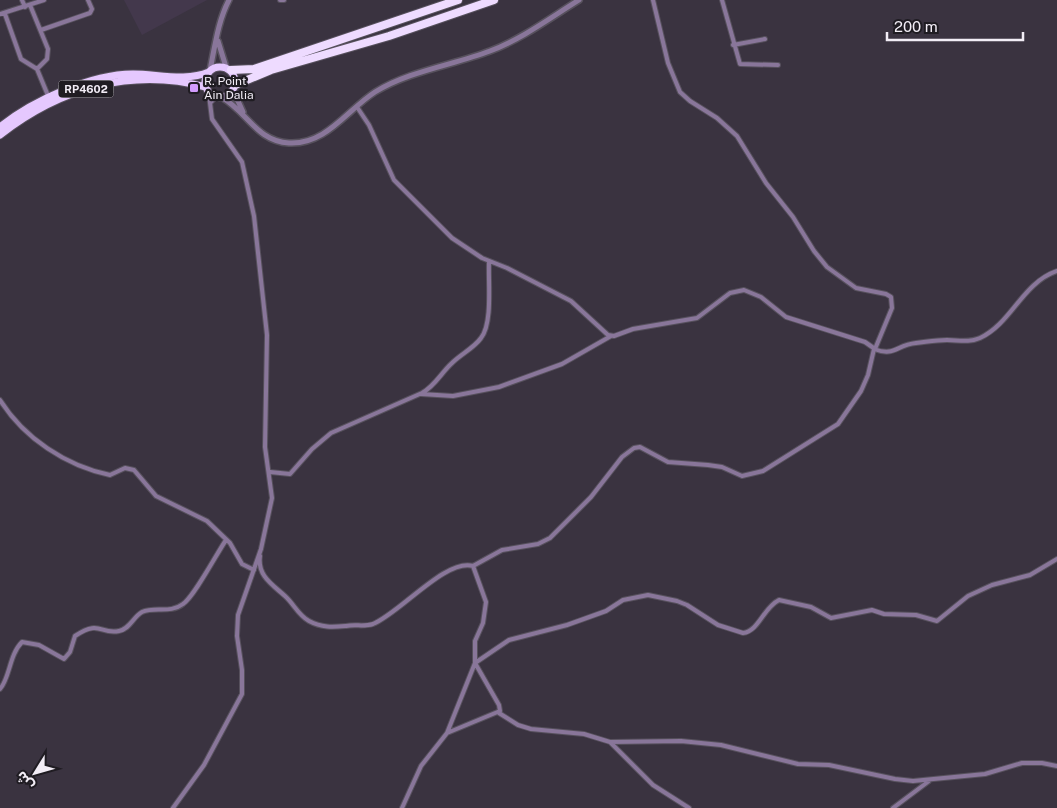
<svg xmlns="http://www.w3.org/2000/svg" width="1057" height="808" viewBox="0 0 1057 808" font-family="'Public Sans','Noto Sans Arabic',sans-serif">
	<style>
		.built { fill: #43384c }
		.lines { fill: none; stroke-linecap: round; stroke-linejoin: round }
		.minor-casing { stroke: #57515d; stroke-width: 6 }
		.tertiary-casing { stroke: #57515d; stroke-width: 8 }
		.trunk-casing { stroke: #57515d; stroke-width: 9 }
		.motorway-casing { stroke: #57515d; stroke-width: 10 }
		.minor { stroke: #89769a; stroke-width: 4 }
		.tertiary { stroke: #89769a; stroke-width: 5 }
		.trunk { stroke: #e5c8fe; stroke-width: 7 }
		.motorway { stroke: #eedbff; stroke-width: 8 }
		.poi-dot { fill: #d29cfd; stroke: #1f1c22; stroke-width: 2 }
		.labels { text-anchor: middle; stroke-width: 4.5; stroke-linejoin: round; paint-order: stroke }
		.shield { fill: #1f1c22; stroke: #b3aeb6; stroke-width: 1 }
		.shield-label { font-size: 11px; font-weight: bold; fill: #f2edf6 }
		.poi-label { font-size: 12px; fill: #f2edf6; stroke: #1f1c22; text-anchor: start }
	</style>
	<rect width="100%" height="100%" fill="#3a3340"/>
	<path class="built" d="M124,0h83l-65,35z"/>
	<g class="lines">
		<g class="minor-casing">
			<path id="minor" d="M22,0l3,7
				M280,0h4
				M722,0l18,64 38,1
				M30,5l18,44 -1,10 -10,10 12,29
				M0,14l44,-14
				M5,14l16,45 16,10
				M41,30l49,-17 2,-4 -4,-9
				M733,45l32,-6
				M209,91l1,12 7,-7
				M357,107l12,18 25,55 58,58 30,20 25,10 64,33 37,34 6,1 19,-7 64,-11 33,-25 14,-3 17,7 25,20 79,25 10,7 17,-41 -1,-11 -5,-3 -30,-6 -29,-21 -13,-16 -21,-34 -27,-34 -29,-47 -20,-18 -27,-17 -10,-9 -12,-29 -15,-63
				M421,394l32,2 46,-9 63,-23 49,-28
				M0,400c24,38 66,66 110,75l15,-7 9,2 22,26 51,25 23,22 12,21 12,6
				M270,472l20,2 22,-25 19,-16 91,-40c13,-7 19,-20 30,-30 9,-9 22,-15 29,-25 12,-15 7,-57 8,-76
				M260,556c-3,20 13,29 25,40 9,8 13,19 24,25 13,7 24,6 37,5 9,-2 18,1 27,-2 27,-11 73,-66 100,-58l13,36 -3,21 -8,18v22l24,42 1,6 -53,22 -26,33 -19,42
				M473,566l29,-16 36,-6 12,-6 41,-41 31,-40 12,-9 6,-1 28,15 40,3 14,2 20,9 21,-5 75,-47 23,-33 7,-16 6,-26c21,8 22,-4 42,-6 10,-1 20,-3 31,-3 11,0 22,3 33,-2 32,-15 42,-55 77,-67
				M0,689c10,-11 9,-34 22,-47l17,3 25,14 6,-7 5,-16c25,-17 25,-1 44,-5 11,-2 14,-14 23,-19 13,-6 28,2 41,-8 11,-7 34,-51 43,-64
				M499,713l19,12 13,4 53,5 26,8 43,43 36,23
				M447,733l28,-70 34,-23 58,-15 39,-14 17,-11 25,-5 29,6 10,4 31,20 25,8c16,-2 20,-25 36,-33l32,7 20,11 41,-8 12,4 32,1 21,6 31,-25 24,-11 38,-10 27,-16
				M610,742l71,-1 40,4 77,19 31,1 66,14 18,2 72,-7 37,-11h20l15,3
				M173,808l31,-43 38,-71v-24l-5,-34 1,-21 23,-66 11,-51 -7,-51 2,-112 -13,-119 -12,-54 -30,-43 -2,-16
				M893,808l36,-27"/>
		</g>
		<g class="tertiary-casing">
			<path id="tertiary" d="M218,41l8,26
				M210,70c5,-24 8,-49 19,-70
				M233,90l10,22
				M221,97c26,14 35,44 68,46 37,2 58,-33 86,-51 34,-21 78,-27 115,-41 32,-12 60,-33 89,-51"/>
		</g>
		<g class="trunk-casing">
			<path id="trunk" d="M205 82a15 15 0 1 1 30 0a15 15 0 1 1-30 0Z
				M0,127c32,-26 91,-53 133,-53 24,0 53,8 76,-2
				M0,135c60,-47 132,-68 206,-48"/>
		</g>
		<g class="motorway-casing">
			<path id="motorway" d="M231,70l23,-1 204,-69
				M235,85l36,-15 118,-34 105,-36"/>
		</g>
		<use href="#minor" class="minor"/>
		<use href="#tertiary" class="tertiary"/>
		<use href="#trunk" class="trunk"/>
		<use href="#motorway" class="motorway"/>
	</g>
	<rect class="poi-dot" x="189" y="83" width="10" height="10" rx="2.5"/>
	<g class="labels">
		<rect class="shield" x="58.5" y="80.5" width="55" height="17" rx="4"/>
		<g class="shield-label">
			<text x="86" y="93">RP4602</text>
		</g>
		<g class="poi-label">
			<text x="204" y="85">R. Point<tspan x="204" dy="14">Ain Dalia</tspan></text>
		</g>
	</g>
	<g transform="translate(35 773) rotate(233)" stroke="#1f1c22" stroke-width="4" paint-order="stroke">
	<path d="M0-4L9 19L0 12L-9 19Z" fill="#f2edf6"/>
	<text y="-8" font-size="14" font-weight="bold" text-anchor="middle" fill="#f2edf6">ش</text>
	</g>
	<path d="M887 32v8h136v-8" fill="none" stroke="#f2edf6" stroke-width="2.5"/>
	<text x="894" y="32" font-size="15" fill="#f2edf6" stroke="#1f1c22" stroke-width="4" paint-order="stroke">200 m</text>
</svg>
